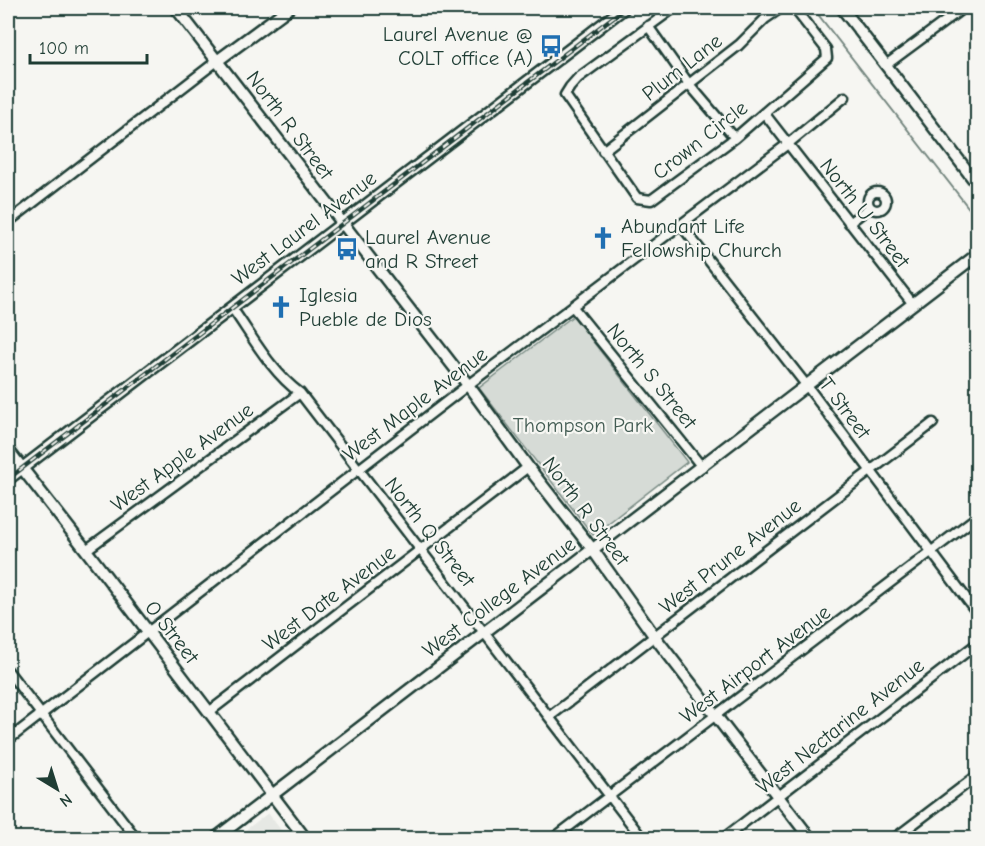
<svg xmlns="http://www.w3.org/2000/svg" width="985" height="846" viewBox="0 0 985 846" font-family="'Comic Neue',sans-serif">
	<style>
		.built { fill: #e6e8e4 }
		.green { fill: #d6dbd6; stroke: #7a8c85; stroke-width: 1.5 }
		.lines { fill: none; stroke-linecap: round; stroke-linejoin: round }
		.stream { stroke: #72847d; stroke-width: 2 }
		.minor-casing { stroke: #1f3d34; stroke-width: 13 }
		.tertiary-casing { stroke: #1f3d34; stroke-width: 15 }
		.minor { stroke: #f6f6f2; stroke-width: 8 }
		.tertiary { stroke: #f6f6f2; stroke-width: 10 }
		.rail-casing { stroke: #1f3d34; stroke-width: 4.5 }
		.rail { stroke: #f6f6f2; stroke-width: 2; stroke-dasharray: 7; stroke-linecap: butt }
		.labels { text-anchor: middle; stroke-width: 4.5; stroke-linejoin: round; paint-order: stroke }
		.poi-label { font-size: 21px; fill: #1f3d34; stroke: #f6f6f2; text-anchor: start }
		.street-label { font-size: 21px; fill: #1f3d34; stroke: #f6f6f2 }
		.park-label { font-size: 21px; fill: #445d54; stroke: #f6f6f2 }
	</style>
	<rect width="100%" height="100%" fill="#f6f6f2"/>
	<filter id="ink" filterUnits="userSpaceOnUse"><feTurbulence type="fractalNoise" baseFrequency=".0167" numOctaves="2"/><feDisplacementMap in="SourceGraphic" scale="12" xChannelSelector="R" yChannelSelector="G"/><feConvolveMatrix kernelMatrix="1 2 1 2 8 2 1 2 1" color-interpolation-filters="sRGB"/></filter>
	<g filter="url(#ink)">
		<path class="built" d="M268,813l19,25h-52z"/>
		<path class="green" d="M573,316l114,146 -94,73 -114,-147z"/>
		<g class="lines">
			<path class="stream" d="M813,8l165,212"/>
			<g class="minor-casing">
				<path id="minor" d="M674,8l-96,70 -8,9 -5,8 72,103 14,2 84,-62 92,-80 -1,-9 -32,-41
					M648,26l41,58 46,54
					M886,65l77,-57
					M764,113l149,191
					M603,151l136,-106 26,-26 16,-11
					M868 201a9 9 0 1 1 18 0a9 9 0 1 1-18 0Z
					M8,222l209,-161
					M849,223l21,-16
					M681,225l126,161 171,228
					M573,307l129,160
					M232,308c20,28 39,64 68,85l342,445
					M86,550l214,-157
					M8,671l128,167
					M209,712l319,-245
					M549,717l384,-294
					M8,740l460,-355 321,-242 56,-46
					M554,838l424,-322
					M724,838l254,-195
					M895,838l83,-63"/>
			</g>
			<g class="tertiary-casing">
				<path id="tertiary" d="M176,8l292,377 60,82 65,83 62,87 155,201
					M842,8l136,177
					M217,61l72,-53
					M8,450l78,100 219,288
					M8,479l616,-471
					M216,838l762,-584"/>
			</g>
			<use href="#minor" class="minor"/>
			<use href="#tertiary" class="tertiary"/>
			<g class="rail-casing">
				<path id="rail" d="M8,479l617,-471"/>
			</g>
			<use href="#rail" class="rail"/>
		</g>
	</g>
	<defs>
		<g id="bus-bare" transform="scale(1.8)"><path d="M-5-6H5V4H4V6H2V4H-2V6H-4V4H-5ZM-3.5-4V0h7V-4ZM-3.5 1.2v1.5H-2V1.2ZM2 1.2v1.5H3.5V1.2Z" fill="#1f6fb2" stroke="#f6f6f2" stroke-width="2.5" paint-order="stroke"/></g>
		<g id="church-bare" transform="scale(1.8)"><path d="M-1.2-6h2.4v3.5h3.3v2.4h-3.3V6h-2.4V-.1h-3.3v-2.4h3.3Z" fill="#1f6fb2" stroke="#f6f6f2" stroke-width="2.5" paint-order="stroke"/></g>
	</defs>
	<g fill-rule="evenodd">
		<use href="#bus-bare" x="551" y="46"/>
		<use href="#church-bare" x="603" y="238"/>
		<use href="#bus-bare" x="347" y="249"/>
		<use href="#church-bare" x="281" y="307"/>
	</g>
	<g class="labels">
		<g class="poi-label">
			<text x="533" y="41" text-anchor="end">Laurel Avenue @<tspan x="533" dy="24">COLT office (A)</tspan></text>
			<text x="621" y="233">Abundant Life<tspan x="621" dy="24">Fellowship Church</tspan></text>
			<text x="365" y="244">Laurel Avenue<tspan x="365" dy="24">and R Street</tspan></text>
			<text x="299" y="302">Iglesia<tspan x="299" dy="24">Pueble de Dios</tspan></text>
		</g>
		<g class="street-label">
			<text transform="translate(682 67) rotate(-38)" y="7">Plum Lane</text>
			<text transform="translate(290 125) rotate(53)" y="7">North R Street</text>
			<text transform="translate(700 140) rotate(-38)" y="7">Crown Circle</text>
			<text transform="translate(865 213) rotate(52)" y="7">North U Street</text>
			<text transform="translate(304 228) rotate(-37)" y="7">West Laurel Avenue</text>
			<text transform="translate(652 376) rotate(51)" y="7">North S Street</text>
			<text transform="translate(415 404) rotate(-37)" y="7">West Maple Avenue</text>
			<text transform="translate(845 408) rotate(53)" y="7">T Street</text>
			<text transform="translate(182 457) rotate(-36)" y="7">West Apple Avenue</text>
			<text transform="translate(586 511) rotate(53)" y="7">North R Street</text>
			<text transform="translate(430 532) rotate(52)" y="7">North Q Street</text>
			<text transform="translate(730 556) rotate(-38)" y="7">West Prune Avenue</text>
			<text transform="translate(499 597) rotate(-37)" y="7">West College Avenue</text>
			<text transform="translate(329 598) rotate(-37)" y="7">West Date Avenue</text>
			<text transform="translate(172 632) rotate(52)" y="7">O Street</text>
			<text transform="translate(755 664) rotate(-37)" y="7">West Airport Avenue</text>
			<text transform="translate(840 726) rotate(-38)" y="7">West Nectarine Avenue</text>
		</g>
		<g class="park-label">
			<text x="583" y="432">Thompson Park</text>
		</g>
	</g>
	<rect width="985" height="846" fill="none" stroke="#f6f6f2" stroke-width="30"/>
	<rect x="15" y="15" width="955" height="816" fill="none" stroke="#1f3d34" stroke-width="2" filter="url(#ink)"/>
	<g transform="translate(57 789) rotate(142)" stroke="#f6f6f2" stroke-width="4.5" paint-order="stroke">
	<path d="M0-4.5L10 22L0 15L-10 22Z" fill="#1f3d34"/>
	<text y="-9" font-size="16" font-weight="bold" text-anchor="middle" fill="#1f3d34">N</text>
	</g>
	<path d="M30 54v9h117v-9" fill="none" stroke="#1f3d34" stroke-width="3"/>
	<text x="39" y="54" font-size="18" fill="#1f3d34" stroke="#f6f6f2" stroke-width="4.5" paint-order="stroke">100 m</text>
</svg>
